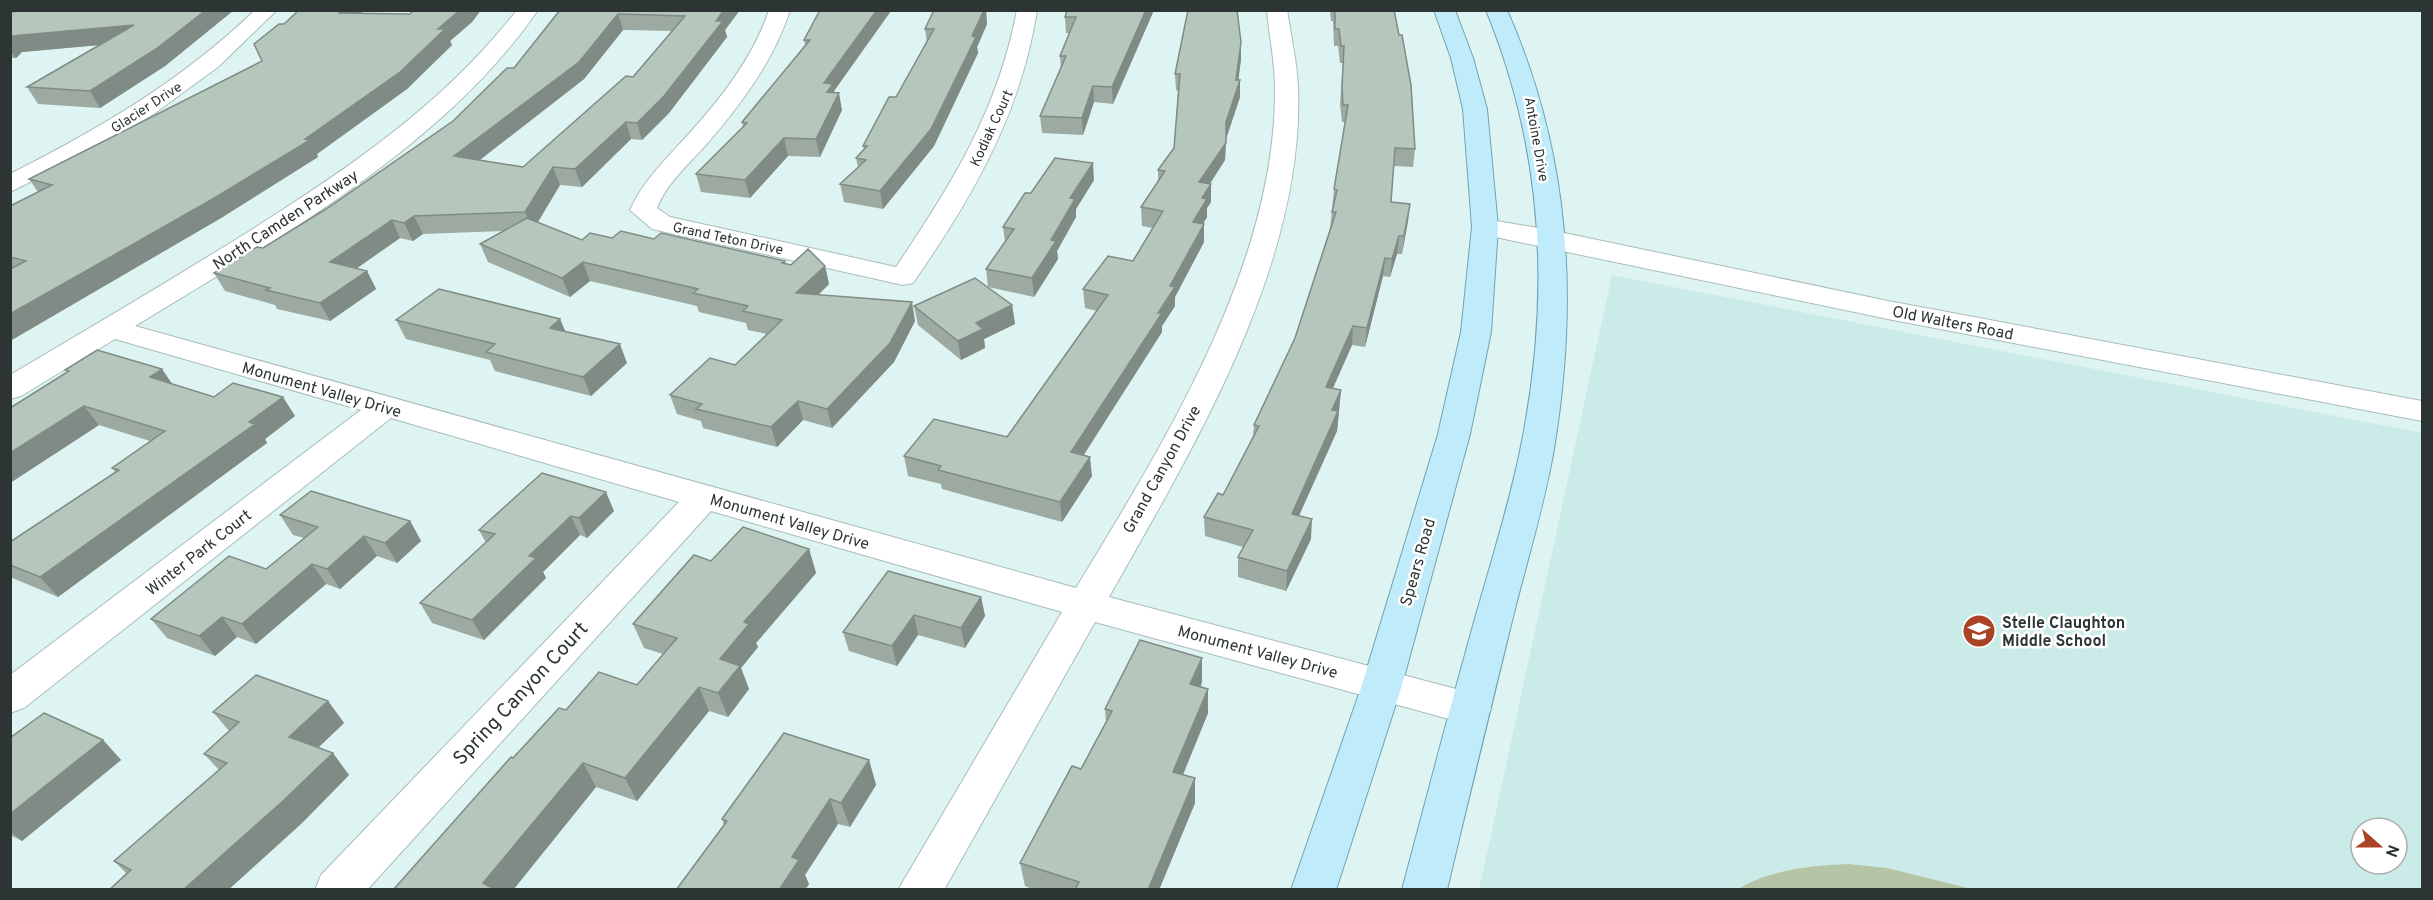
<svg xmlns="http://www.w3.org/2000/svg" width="2433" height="900" viewBox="0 0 2433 900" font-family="Overpass,sans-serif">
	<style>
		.built { fill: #cbebe8; fill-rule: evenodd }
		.green { fill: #b6c4a6 }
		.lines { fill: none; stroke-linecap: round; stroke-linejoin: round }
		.minor-casing { stroke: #a8bdbb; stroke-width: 2 }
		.major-casing { stroke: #71a2b2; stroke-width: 2 }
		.minor { fill: #fff; fill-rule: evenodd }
		.major { fill: #c0ebfa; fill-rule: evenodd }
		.wall { fill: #9caaa2; fill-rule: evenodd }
		.shaded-wall { fill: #7f8b84 }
		.building { fill: #b5c6bc; stroke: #7f8b84; stroke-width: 1.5; fill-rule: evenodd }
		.labels { text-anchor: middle; stroke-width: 5; stroke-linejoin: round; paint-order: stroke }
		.far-street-label { font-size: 14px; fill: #2c3434; stroke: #fff }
		.street-label { font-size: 16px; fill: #2c3434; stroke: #fff }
		.poi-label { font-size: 16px; font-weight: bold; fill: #2c3434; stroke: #fff; text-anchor: start }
		.near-street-label { font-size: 20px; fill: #2c3434; stroke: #fff }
	</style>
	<rect width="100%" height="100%" fill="#def4f2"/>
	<path class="built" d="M1612,275l810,158v456l-943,1zM2361,828h36v36h-36z"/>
	<path class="green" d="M1848,864l39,4 85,21h-234c33,-20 72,-23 110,-25z"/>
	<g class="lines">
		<g class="minor-casing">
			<path id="minor" d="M255,10h22l-59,57 -63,46 -67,40 -78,39v-18c89,-45 173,-94 245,-164z
				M517,10h21c-95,138 -263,230 -403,316l941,262c88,-145 201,-325 199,-501 0,-25 -6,-51 -8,-77h20c4,26 10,52 11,77 7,177 -105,361 -189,510l362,96 14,4 6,12 -6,12 -14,4 -376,-103 -151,268h-46l164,-278 -351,-101 -344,379h-52l6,-15 358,-373 -288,-84 -367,290 -14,5v-38l351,-265 -246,-71 -94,57 -11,3v-24c80,-47 159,-94 238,-143 100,-63 196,-128 269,-222z
				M769,10h21c-16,51 -51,97 -85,136 -18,20 -38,37 -48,62l13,9 226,50c56,-83 102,-157 121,-257h20c-16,104 -65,188 -124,273l-10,2 -251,-56 -22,-19c13,-29 35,-50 56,-73 34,-37 67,-79 83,-127z
				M1485,219l65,11 338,71 534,100v20l-534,-102 -412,-86 -4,-6 4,-6z"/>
		</g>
		<g class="major-casing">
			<path id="major" d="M1434,10h21l18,48 14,51 11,118 -7,105 -21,102 -68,251 -66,205h-45l71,-205 76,-251 23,-102 11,-105 -9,-118 -12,-51z
				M1486,10h21c63,143 72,287 47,439 -10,58 -28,115 -42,172 -22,89 -44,179 -65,269h-45c24,-90 47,-179 72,-268 16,-57 34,-113 46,-171 31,-150 25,-298 -34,-441z"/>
		</g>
		<use href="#minor" class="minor"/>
		<use href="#major" class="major"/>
	</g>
	<path class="wall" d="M10,10h224l-69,56 -65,42 -62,-4 -11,-17 73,-42 -78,7 -6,6h-6z
		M299,10h65l-3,3 49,1 3,-4h68l-9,12 -22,19 2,4 -45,44 -90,65 1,3 -97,61 -211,123v-135l28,-14 -9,-13 233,-118 22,-37z
		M560,10h180l-15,20 2,7 -58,76 -27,27 -11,-1 -49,48 -22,-2 -22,37 44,18 30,-2 42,1 131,22 1,3 5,1 34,1 4,18 -11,11 97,26 -21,41 -62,66 -29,-8 -26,27 -74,-19 -2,-7 -24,-7 -7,-19 65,-30 32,-31 -19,-4 -2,-7 -47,-11 -2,-6 -107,-25 -20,16 -82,-35 -8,-18 23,-13 -80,3 -10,7 -13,-3 -43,30 10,3 9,18 -46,32 -53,-12 -2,-4 -50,-14 -11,-18 49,-25 63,-39 127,-88 61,-53zM623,30l49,1 -39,46 -110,90 -44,-7 105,-81z
		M820,10h72l-58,81 8,19 -22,47 -32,-1 -38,42 -49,-6 -5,-18 47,-47 -1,-5 63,-77 -1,-5z
		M1067,10h87l-41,94 -19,-2 -11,33 -41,-2 -2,-17 21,-47 -1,-13 9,-23h-3l-1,-16z
		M1330,10h64l21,139 -2,18 -19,-1 -3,36 19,2 -8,50h-5l-7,23 -7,-1 -18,71 -13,-2 -19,43 8,2 -4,41 -38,85 12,23 -25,52 -48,-14v-20l5,-10 -38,-11 -1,-19 19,-22 30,-59 1,-11 41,-87 35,-109 4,-40 11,-67h-3l-2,-18 3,-41h-3l-2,-17h-4l-1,-25h-2z
		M986,12l1,12 -10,23 1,6 -44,93 -51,63 -39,-7 -4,-18 18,-17 -2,-9 8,-9 -1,-3 33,-49 31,-54 -2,-14z
		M1241,59l-3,21h2v17l-14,42 -1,21 -15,24h1v18l-4,6v9l-4,7 1,18 -29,55v9l-13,20v6l-78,123 8,21 -30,46 -120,-33 -1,-5 -33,-8 -4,-20 103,-19 90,-126 -12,-3 -2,-19 50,-28 20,-33 -11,-2 -1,-19 17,-26v-11l16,-22 4,-57 -2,-1 -1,-16z
		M1094,180l-18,29v8l-19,34 1,8 -24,38 -46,-10 -2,-18 19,-27 -2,-15 28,-34z
		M1012,305l3,19 -31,15 1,9 -24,12 -43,-35 -4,-19z
		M560,319l5,12 62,32 -36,33 -96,-25 -5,-11 -84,-21 -10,-19z
		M65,370l107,14 42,13 81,19 -30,23 2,4 -209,154 -48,-20v-35l105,-70 -3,-4 38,-27 -51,-16 -89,58 57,-110z
		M542,473l72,38 -27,27 -7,-3 -37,37 3,6 -62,62 -52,-17 -12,-20 66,-60 -7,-13z
		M280,515l130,6 11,20 -24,22 -20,-7 -37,33 -14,-5 -70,60 -19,-7 -22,19 -48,-18 -16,-19 115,-50 38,-31 -11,-3z
		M809,549l7,24 -60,70 2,4 -17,21 8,21 -21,28 -19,-6 -72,90 -41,-14 -83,103h-120l120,-132 53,-48 71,-25 26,-31 -19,-6 -11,-24 78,-63z
		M981,597l4,19 -20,32 -47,-13 -21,31 -48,-15 -6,-19z
		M1202,682l-1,4 7,3v24l-25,62 12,28 -36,87h-125l-9,-4 -5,-23 61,-94 25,-46 -1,-14z
		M328,701l16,22 -26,25 31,27 -47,48 -74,67h-119l17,-17 -12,-12 105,-91 -15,-16 25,-23 -16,-19z
		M10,738l93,2 18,20 -99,81 -12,-6z
		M869,760l7,25 -26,42 -12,-3 -33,51 4,9 -4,6h-129l48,-65 -2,-6z"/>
	<path class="shaded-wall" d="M10,10h21l-21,3z
		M206,10h28l-69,56 -65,42 -10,-17z
		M342,10h22l-18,20 -7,-17z
		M460,10h21l-9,12 -22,19 2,4 -45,44 -90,65 1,3 -97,61 -211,123v-27l295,-175z
		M724,10h16l-15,20 2,7 -58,76 -27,27 -5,-17z
		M877,10h14l-57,81 2,8 3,-6 3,17 -22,47 -4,-18 8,-56z
		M982,10h4l1,14 -10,23 1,6 -44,93 -51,63 -3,-18 92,-155z
		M1146,10h8l-41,94 -1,-17z
		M618,14l5,16 -39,49 -122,95 -8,-18z
		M134,25l9,16 -121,11 -6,6 -6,-8v-13l2,-1z
		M1241,42v17l-4,32 3,-11v17l-14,42 -1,21 -26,40v-18l27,-60 10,-42z
		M1093,86l1,16 -11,33 -1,-17z
		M626,122l5,17 -49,48 -7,-18z
		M784,138l4,18 -38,42 -5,-18z
		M1093,163l1,17 -18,29v8l-19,34 1,8 -24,38 -2,-19 19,-38 19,-42z
		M553,167l7,18 -27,45 -8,-18z
		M1211,184v18l-4,6v9l-14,24v-19l9,-24z
		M1410,204l-2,18 -6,32 2,-18z
		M414,216l9,18 -10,7 -9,-18z
		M392,220l8,18 -60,42 -10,-18z
		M1204,224v18l-29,55v9l-13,20v6l-89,139 -2,-19 87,-139 12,-27z
		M1399,236l-2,18 -7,23 2,-18z
		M1385,258l-2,18 -18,71 2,-19z
		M583,262l7,19 -20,16 -8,-19z
		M825,266l4,18 -28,28 -5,-19z
		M367,271l9,18 -46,32 -10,-18z
		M912,302l3,19 -21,41 -62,66 -5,-19z
		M1012,305l3,19 -31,15 1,9 -24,12 -3,-19 18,-18z
		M560,319l8,19 -18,-10z
		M1353,326l-1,19 -27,61 1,-19z
		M620,344l7,19 -36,33 -8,-19z
		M162,369l13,19 -25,-11z
		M1341,390l-4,41 -46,102 1,-19 40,-104z
		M283,397l12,19 -30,23 2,4 -209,154 -18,-20z
		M798,401l5,19 -26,27 -6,-20z
		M84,406l15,19 -89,58v-30z
		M1090,457l2,19 -30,46 -2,-20z
		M606,492l8,19 -27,27 -8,-20z
		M571,516l9,19 -37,37 3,6 -62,62 -12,-20 57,-64z
		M1312,519l-1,20 -25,52 1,-20z
		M410,521l11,20 -24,22 -12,-20z
		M364,536l13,20 -37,33 -13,-20z
		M809,549l7,24 -60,70 2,4 -17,21 8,21 -21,28 -10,-24 2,-34 24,-37z
		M312,564l14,20 -70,60 -14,-20z
		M981,597l4,19 -20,32 -4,-20z
		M914,615l4,20 -21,31 -5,-20z
		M222,617l15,20 -22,19 -16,-20z
		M1202,658v24l-11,26 -1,-24z
		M699,687l10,24 -72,90 -12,-23z
		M1208,689v24l-34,83 -1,-24z
		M328,701l16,22 -38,36 -17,-22z
		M103,740l18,20 -99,81 -12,-10v-17z
		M333,753l16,22 -47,48 -74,67h-45z
		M869,760l7,25 -26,42 -9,-24z
		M583,763l13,24 -83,103h-25l-5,-7z
		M1195,778v25l-36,87h-11z
		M830,799l8,25 -33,51 4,9 -4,6h-26l13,-33z"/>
	<path class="building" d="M33,10h173l-50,39 -66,42 -63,-4 107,-62 -122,11 -2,1v-25z
		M299,10h43l-3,3 71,1 3,-4h47l-22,19h7l-45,43 -95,67 5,1 -99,60 -201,114v-45l16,-8 -16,-4v-51l42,-21 -23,-6 233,-118 -8,-17 25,-20h5z
		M560,10h164l-8,11h7l-59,75 -27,27 -11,-1 -51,47 -22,-2 -28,45 -111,4 -10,7 -12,-3 -62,42 37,9 -47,32 -54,-13 4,-2 -56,-15 43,-26 6,1 63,-39 127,-88 54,-53h7zM618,14l67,2 -52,61 -7,-1 -103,91 -69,-11 125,-94z
		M820,10h57l-53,73 9,1 -6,8 12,1 -23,46 -32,-1 -39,42 -49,-6 51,-51 -5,-1 68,-82h-6z
		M934,10h50l-12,26 4,1 -45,92 -51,62 -40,-7 26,-24 -10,-2 11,-12h-4l26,-49h7l38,-68h-9z
		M1067,10h79l-34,77 -19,-1 -11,32 -42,-2 26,-60h-6l16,-39h-11z
		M1188,10h49l4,32 -5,38h4l-14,42v21l-27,39 12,2 -9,14 5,1 -14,23 11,2 -34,62 5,1 -17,26h4l-91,139 19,5 -30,45 -122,-32 3,-4 -37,-10 30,-37 73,18 101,-142 -25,-6 25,-33 25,5 30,-50 -22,-4 24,-36 -7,-1 16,-22 6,-74h-5z
		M1335,10h59l5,25h3l9,50 4,64 -20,-1 -4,54 19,2 -6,32h-5l-7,23 -7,-1 -18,70 -14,-2 -27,61 15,3 -9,20 6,1 -46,103 20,5 -25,52 -49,-14 15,-27 -49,-13 14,-24 5,2 36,-69 -5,-1 41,-87 41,-126h-4l5,-22 -3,-1 14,-84h-5l-1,-18 2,-41h-3l-2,-17h-4z
		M1055,158l38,5 -23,35 5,1 -24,41 5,1 -24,37 -46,-9 28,-40 -11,-2 22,-34h6z
		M527,218l55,22 8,-7 22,5 9,-7 33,8 7,-6 124,28 -3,2 9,2 17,-16 17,17 -29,27 116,9 -22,41 -63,66 -29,-8 -27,26 -75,-18 6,-5 -32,-9 40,-37 25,7 47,-45 -39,-9 5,-5 -55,-13 5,-4 -115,-27 -21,16 -82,-34z
		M975,278l37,27 -36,18 7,6 -25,12 -44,-35z
		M439,289l121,30 -10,9 70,16 -37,33 -97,-25 9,-8 -99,-24z
		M97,350l65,19 -12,8 64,20 19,-14 50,14 -34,25 6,2 -215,153 -30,-12v-23l109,-72 -7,-2 53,-37 -81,-25 -74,47v-45l59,-37 -4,-1z
		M542,473l64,19 -27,26 -8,-2 -42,40 7,2 -64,62 -52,-17 75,-69 -16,-4z
		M311,491l99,30 -25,22 -21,-7 -37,33 -15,-5 -70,60 -20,-7 -23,19 -48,-17 78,-63 37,13 52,-42 -38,-12z
		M743,527l66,22 -65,73 5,2 -29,35 20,7 -22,27 -19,-6 -74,91 -42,-15 -100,120 13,7h-103l118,-133 2,1 46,-50 7,2 33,-38 38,13 40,-47 -44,-14 61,-69 17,6z
		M888,571l93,26 -20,31 -47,-13 -22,31 -49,-14z
		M1140,640l62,18 -12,26 18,5 -35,83 22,6 -47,112h-73l4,-8 -59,-19 52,-97 9,3 31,-58 -7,-2z
		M256,675l72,26 -39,36 44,16 -50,48 -100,89h-74l22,-20 -17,-9 113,-98 -23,-9 35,-32 -26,-10z
		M44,713l59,27 -93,74v-76z
		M784,733l85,27 -28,43 -11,-4 -38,58 7,3 -20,30h-103l51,-69 -5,-2z"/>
	<defs>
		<g id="school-disc" transform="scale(1.725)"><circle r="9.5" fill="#aa4225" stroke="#fff"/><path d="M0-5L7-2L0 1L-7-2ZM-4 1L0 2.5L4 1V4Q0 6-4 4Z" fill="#fff"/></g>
	</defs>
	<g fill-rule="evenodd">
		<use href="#school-disc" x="1979" y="631"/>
	</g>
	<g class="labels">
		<g class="far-street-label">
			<text transform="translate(146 107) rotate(-33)" y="5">Glacier Drive</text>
			<text transform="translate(991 128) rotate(-65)" y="5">Kodiak Court</text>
			<text transform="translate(1537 139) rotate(80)" y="5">Antoine Drive</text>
			<text transform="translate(728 238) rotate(12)" y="5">Grand Teton Drive</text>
		</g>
		<g class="street-label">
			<text transform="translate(285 219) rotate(-33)" y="6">North Camden Parkway</text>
			<text transform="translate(1953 322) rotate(11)" y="6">Old Walters Road</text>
			<text transform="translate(322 389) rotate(16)" y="6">Monument Valley Drive</text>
			<text transform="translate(1161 469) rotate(-61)" y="6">Grand Canyon Drive</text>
			<text transform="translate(790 521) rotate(16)" y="6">Monument Valley Drive</text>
			<text transform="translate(198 552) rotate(-38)" y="6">Winter Park Court</text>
			<text transform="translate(1417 562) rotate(-74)" y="6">Spears Road</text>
			<text transform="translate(1258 651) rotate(15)" y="6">Monument Valley Drive</text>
		</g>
		<g class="poi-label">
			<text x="2002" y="628">Stelle Claughton<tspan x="2002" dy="18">Middle School</tspan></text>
		</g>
		<g class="near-street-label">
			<text transform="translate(520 693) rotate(-47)" y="7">Spring Canyon Court</text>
		</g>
	</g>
	<rect width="2433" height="900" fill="none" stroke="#2c3434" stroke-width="24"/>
	<g transform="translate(2379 846) rotate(111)"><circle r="28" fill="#ffffff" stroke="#abaeae" stroke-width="1.5"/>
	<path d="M0-4.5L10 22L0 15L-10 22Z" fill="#aa4225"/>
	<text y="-9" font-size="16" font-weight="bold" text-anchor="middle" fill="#2c3434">N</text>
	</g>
</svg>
